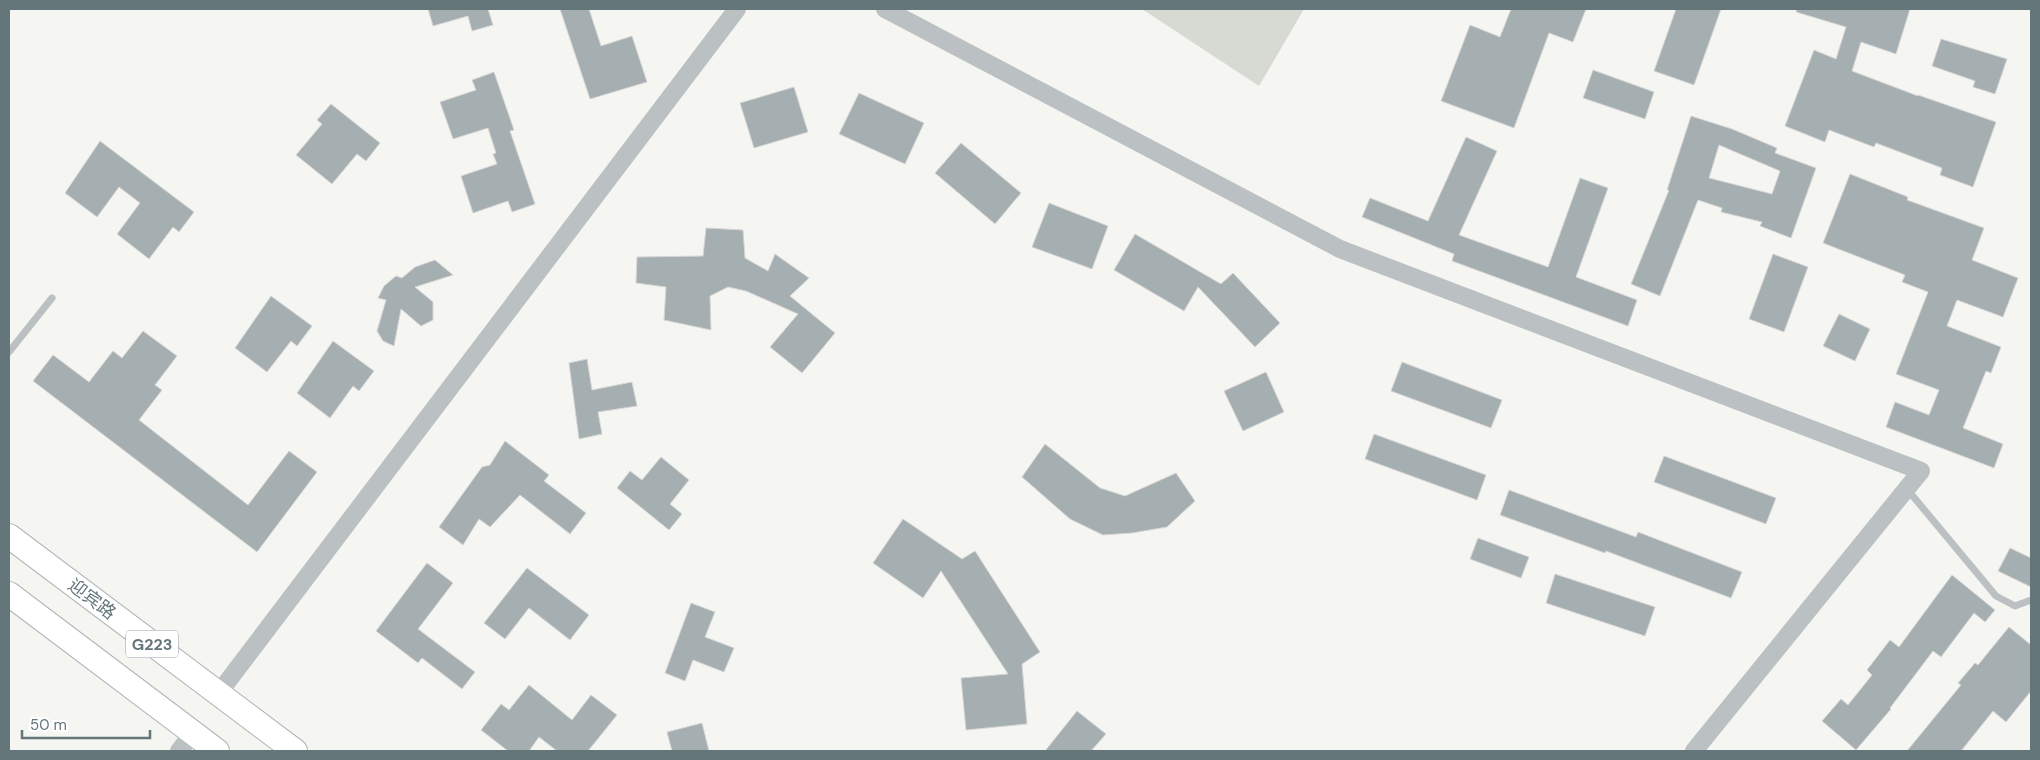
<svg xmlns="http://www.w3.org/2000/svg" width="2040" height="760" viewBox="0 0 2040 760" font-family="'DM Sans','Noto Sans SC',sans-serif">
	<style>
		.green { fill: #d6dad2 }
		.building { fill: #a5aeb1; stroke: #d7d6d5; fill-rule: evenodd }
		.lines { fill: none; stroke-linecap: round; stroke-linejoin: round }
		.trunk-casing { stroke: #b1b5b7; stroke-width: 26 }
		.service { stroke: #bbc0c2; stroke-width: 7 }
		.tertiary { stroke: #bbc0c2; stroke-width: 18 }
		.trunk { stroke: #fff; stroke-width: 24 }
		.labels { text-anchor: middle; stroke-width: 5; stroke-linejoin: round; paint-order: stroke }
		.shield { fill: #fff; stroke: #929fa2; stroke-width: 1 }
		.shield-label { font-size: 16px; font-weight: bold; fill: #64767a }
		.street-label { font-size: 18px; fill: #64767a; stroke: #fff }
	</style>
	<rect width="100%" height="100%" fill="#f5f5f2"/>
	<path class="green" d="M1142,9h162l-45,77z"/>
	<path class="building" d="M428,9h60l5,16 -21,6 -4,-15 -35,10z
		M560,9h29l12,37 31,-10 15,46 -57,17z
		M1511,9h75l-13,33 -24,-9 -35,95 -73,-27 29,-76 30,12z
		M1676,9h45l-27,76 -40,-14z
		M1797,9h113l-14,45 -35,-12 -9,29 66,25v-1l78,27 -23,65 -33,-12 2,-7 -66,-25 -2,4 -45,-17 -4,12 -40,-16 29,-76 22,9 10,-32 -50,-15z
		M1941,39l66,20 -12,35 -22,-7 2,-6 -43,-15z
		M1593,70l61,22 -9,27 -62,-21z
		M494,72l20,58 -4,1 25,73 -23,8 -4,-11 -35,12 -12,-37 36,-12 -4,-10 3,-1 -8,-25 -35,11 -13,-37 36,-12 -4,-10z
		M794,87l14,45 -54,16 -14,-45z
		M859,93l65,30 -19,41 -66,-30z
		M331,104l49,39 -14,18 -9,-7 -25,30 -36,-29 26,-31 -5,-4z
		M1691,116l41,13 45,19 -2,5 41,15 -25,70 -31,-12 2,-4 -41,-10 1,-4 -24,-8 -38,96 -29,-12 38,-94h-2zM1719,145l61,26 -8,23 -63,-16z
		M1466,137l31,14 -38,84 89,32 32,-89 28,10 -32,89 61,23 -9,26 -176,-65 2,-7 -92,-37 8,-19 58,23z
		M100,141l94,71 -15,20 -6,-5 -24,32 -32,-25 23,-31 -21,-16 -22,30 -32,-24z
		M961,143l60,50 -26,31 -60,-51z
		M1850,174l58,23 -1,3 77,28 -12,32 46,18 -15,39 -46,-17 -10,26 54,21 -10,26 -5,-2 -23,57 40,16 -9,24 -108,-41 9,-25 34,13 10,-25 -43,-16 32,-82 -26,-10 3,-7 -82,-32z
		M1049,203l59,23 -16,43 -60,-22z
		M706,228l37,2 2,28 23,13 7,-17 34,24 -19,18 45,37 -33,40 -32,-26 28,-33 -52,-23 -18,-4 -18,9 1,34 -47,-10 2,-33 -30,-4 1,-26 66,-1z
		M1135,234l86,50 12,-11 47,50 -25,24 -57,-60 -14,24 -70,-41z
		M1773,254l35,13 -24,65 -35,-13z
		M435,260l18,15 -38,12 18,15v18l-12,6 -20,-17 -7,37 -11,-5 -6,-10 9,-31 -8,-2 6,-12 12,-10 6,2 13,-11z
		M271,296l41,30 -15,20 -6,-5 -24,31 -32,-24z
		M1839,314l31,15 -15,32 -32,-15z
		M143,331l34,25 -22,29 7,5 -23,30 109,85 41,-54 28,21 -60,80 -224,-171 20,-26 36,27 24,-31 9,7z
		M333,341l41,30 -15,20 -6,-5 -23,32 -33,-25z
		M587,359l5,31 40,-8 5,24 -39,6 4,22 -23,5 -10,-76z
		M1402,362l100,38 -11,28 -100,-37z
		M1266,372l18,40 -41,19 -19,-40z
		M1374,434l112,41 -9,25 -112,-41z
		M505,441l44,34 -5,6 42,32 -16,21 -50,-39 -30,32 -11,-8 -16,26 -24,-18 43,-60 8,-2z
		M1045,444l55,44 25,8 51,-23 19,28 -28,26 -35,6 -29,2 -33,-16 -48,-42z
		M1664,456l112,42 -10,26 -112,-42z
		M661,457l28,23 -19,24 12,10 -13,16 -52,-42 13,-17 12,9z
		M1509,490l127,47 2,-5 104,40 -11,26 -125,-47 -1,2 -105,-38z
		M903,519l59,40 13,-8 65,101 -18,12 5,60 -61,6 -5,-52 47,-4 -67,-103 -18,27 -50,-35z
		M1478,538l51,19 -8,21 -51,-19z
		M2010,548l21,10v29l-33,-16z
		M427,563l26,20 -35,46 57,43 -13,17 -40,-31 -4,5 -42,-32z
		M527,568l62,47 -19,25 -41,-32 -24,31 -21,-16z
		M1555,574l100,33 -10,29 -99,-33z
		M1952,575l43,35 -10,12 -11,-9 -33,44 -8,-6 -43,57 1,1 -35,41 -34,-29 19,-22 7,6 24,-30 -5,-5 23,-30 9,7z
		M691,603l24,9 -10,25 29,11 -10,24 -31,-12 -8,21 -20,-8z
		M2009,627l22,18v46l-25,31 -13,-11 -32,40h-54l54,-66 -3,-2 17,-20 3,2z
		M529,685l43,35 19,-25 26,20 -29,36h-31l-18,-14 -10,14h-21l-27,-21 20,-26 8,6z
		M1077,711l29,23 -15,17h-46z
		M702,723l7,28h-37l-5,-19z"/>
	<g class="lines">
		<g class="trunk-casing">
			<path id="trunk" d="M9,536l286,215
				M9,594l208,157"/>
		</g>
		<path class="service" d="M9,352l43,-54
			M1907,489l89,107 19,10 16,-6"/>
		<path class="tertiary" d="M885,9l455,240 581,222 -227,280
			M218,694l519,-685
			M179,751l14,-18"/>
		<use href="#trunk" class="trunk"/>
	</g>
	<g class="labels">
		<rect class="shield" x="126" y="630.5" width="52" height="27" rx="4"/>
		<g class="shield-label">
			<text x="152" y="650">G223</text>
		</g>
		<g class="street-label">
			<text transform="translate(92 599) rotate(37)" y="6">迎宾路</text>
		</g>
	</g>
	<rect width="2040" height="760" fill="none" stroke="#64767a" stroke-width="20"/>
	<path d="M22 730v8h128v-8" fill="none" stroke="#64767a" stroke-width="2.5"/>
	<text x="30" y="730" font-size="15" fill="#64767a" stroke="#ffffff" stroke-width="4" paint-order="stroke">50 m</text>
</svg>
